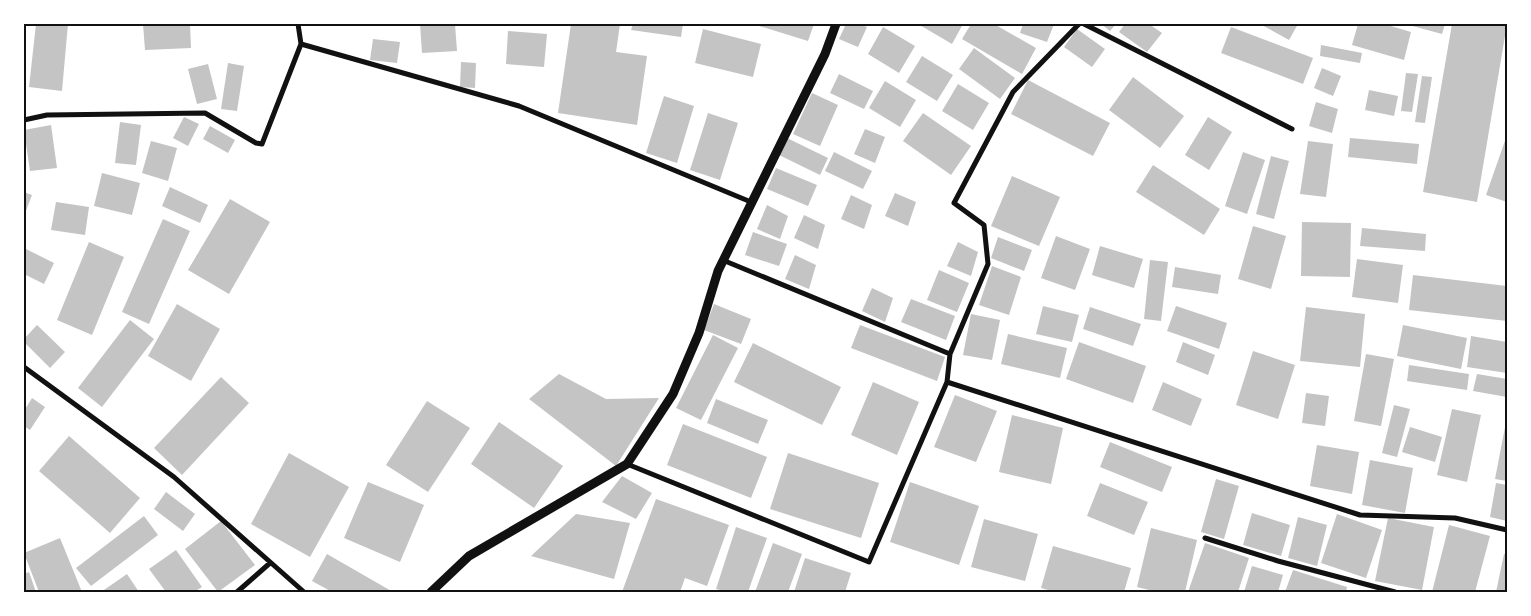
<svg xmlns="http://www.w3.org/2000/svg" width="1531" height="616" viewBox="0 0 1531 616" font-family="Cabin,sans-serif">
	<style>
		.building { fill: #c4c4c4 }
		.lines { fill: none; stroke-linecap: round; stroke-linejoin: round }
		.minor { stroke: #111; stroke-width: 5 }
		.tertiary { stroke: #111; stroke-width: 9 }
		.neatline { fill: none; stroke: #111; stroke-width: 2 }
	</style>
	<rect width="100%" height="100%" fill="#fff"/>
	<path class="building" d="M36,24h32l-6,67 -33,-4z
		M143,24h47l1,24 -46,2z
		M420,24h35l2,27 -35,2z
		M571,24h49l-4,28 31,4 -10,69 -79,-12z
		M633,24h50l-2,13 -50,-7z
		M753,24h61l-6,17z
		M846,24h13l8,3 -9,20 -19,-8z
		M918,24h45l-11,20z
		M971,24h23l42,24 -14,26 -60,-35z
		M1023,24h31l-7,18 -27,-9z
		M1101,24h15l-6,7z
		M1125,24h24l13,9 -15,19 -28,-20z
		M1260,24h38l-9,16z
		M1358,24h26l27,8 -7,28 -52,-15z
		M1405,24h40l-3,10z
		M1452,24h55l-30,178 -54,-10z
		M883,27l32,19 -16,27 -31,-19z
		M1231,27l82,31 -10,26 -82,-31z
		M703,29l58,15 -8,33 -58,-14z
		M1077,29l28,20 -13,18 -28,-20z
		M508,31l39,3 -3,33 -38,-3z
		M373,39l27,3 -3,21 -27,-3z
		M1321,45l41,8 -2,10 -40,-7z
		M974,48l41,30 -15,21 -41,-30z
		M922,56l31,19 -16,26 -31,-19z
		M461,62l15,1 -1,25 -15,-1z
		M228,63l16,3 -7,45 -16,-2z
		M208,64l9,35 -20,5 -9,-35z
		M1322,68l19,8 -8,20 -19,-8z
		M1406,73l12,1 -6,38 -11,-1z
		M839,74l34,17 -9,18 -34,-16z
		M1422,76l10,1 -7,46 -10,-1z
		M1133,77l51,39 -24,32 -51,-38z
		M1028,80l82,43 -17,33 -82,-42z
		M885,81l31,19 -16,27 -31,-19z
		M958,84l31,19 -16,27 -31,-19z
		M1369,90l29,6 -4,20 -29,-6z
		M812,93l26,12 -18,41 -27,-12z
		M664,96l30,10 -17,57 -31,-10z
		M1316,102l22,7 -6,24 -23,-7z
		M708,113l30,10 -18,57 -30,-10z
		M923,113l48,33 -20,29 -48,-34z
		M184,117l15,7 -11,22 -15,-8z
		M1208,117l24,15 -23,38 -24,-15z
		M120,122l21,3 -5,40 -21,-2z
		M51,125l6,43 -27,3 -6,-41z
		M210,126l25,14 -7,13 -25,-14z
		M865,129l20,8 -10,26 -21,-9z
		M1507,135v67l-21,-7z
		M787,138l41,20 -8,17 -41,-20z
		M1350,138l69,6 -2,20 -69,-7z
		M151,141l26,7 -9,33 -26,-8z
		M1308,141l25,3 -7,53 -26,-3z
		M834,152l38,19 -9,18 -38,-18z
		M1243,152l22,8 -18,54 -22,-8z
		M1271,156l18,5 -15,58 -18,-5z
		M1153,165l67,44 -16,26 -68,-43z
		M776,168l41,17 -9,21 -41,-17z
		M102,173l38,10 -8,32 -38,-9z
		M1012,176l48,21 -21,49 -48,-20z
		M170,187l38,18 -8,18 -38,-17z
		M24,192l8,3 -8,21z
		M895,193l21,9 -8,24 -23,-10z
		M851,195l21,10 -8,24 -23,-10z
		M230,199l40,23 -41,72 -41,-24z
		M56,202l33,5 -4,28 -34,-5z
		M767,205l21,11 -8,23 -23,-10z
		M804,215l21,10 -7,24 -24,-11z
		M163,219l27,12 -41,93 -27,-12z
		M1302,222l49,1 -1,54 -49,-1z
		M1253,226l33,10 -15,53 -33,-10z
		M1362,228l64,6 -1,17 -65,-5z
		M753,232l34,12 -8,22 -34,-11z
		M1056,236l34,13 -15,41 -34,-12z
		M998,237l34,13 -8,21 -33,-13z
		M89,242l35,15 -32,78 -35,-15z
		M958,242l20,10 -7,24 -24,-10z
		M1100,246l43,13 -9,29 -42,-13z
		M24,248l30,15 -10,21 -20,-10z
		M795,255l21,10 -7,24 -24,-10z
		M1357,259l46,6 -5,38 -46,-6z
		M1150,260l18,2 -7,59 -17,-2z
		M992,266l29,11 -12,38 -30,-10z
		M1175,267l46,8 -3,19 -46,-7z
		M939,270l30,13 -12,29 -30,-12z
		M1413,275l94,11v35l-98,-11z
		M872,288l21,10 -8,24 -23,-11z
		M911,299l44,17 -9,24 -45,-18z
		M177,304l43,25 -29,52 -43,-25z
		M714,304l37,15 -10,25 -37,-14z
		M1043,306l36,9 -7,27 -36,-8z
		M1176,306l51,17 -8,26 -52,-18z
		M1090,307l51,17 -8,22 -50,-17z
		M1306,307l59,7 -5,53 -60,-6z
		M971,314l29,6 -8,40 -29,-5z
		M130,320l24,19 -52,68 -24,-19z
		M37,325l28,27 -15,16 -26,-26v-3z
		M860,325l85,32 -8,24 -86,-33z
		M1403,325l64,13 -6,31 -64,-13z
		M1008,334l59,14 -7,30 -59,-14z
		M713,335l25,13 -37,72 -25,-12z
		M1471,336l36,6v31l-40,-6z
		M1079,342l67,24 -13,37 -67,-24z
		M1183,342l32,13 -7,20 -32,-13z
		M753,343l88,44 -19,38 -88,-43z
		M1253,351l42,14 -17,54 -42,-14z
		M1366,354l28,5 -13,67 -27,-5z
		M1409,365l60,9 -2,16 -60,-9z
		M559,374l47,25 53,-1 -43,68 -87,-67z
		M1477,374l30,5v18l-34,-6z
		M221,377l28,26 -67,72 -28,-27z
		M873,382l46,20 -22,53 -46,-20z
		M1163,382l39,17 -11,27 -39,-16z
		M1306,393l23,3 -4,30 -23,-3z
		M955,395l42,16 -21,51 -42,-15z
		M32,398l13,9 -15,23 -6,-4v-15z
		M716,399l52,21 -10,24 -51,-21z
		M427,401l43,27 -42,64 -42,-27z
		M1394,405l16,4 -13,48 -15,-4z
		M1452,409l29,6 -14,67 -30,-7z
		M1012,415l51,13 -12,56 -52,-12z
		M499,422l64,44 -29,42 -63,-44z
		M1506,422h1v59l-12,-2z
		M683,424l84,33 -16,41 -84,-33z
		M1410,427l32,10 -7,25 -33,-10z
		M69,436l71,62 -30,35 -71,-62z
		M1110,442l62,25 -10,25 -62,-25z
		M1317,445l42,7 -7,42 -42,-8z
		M289,453l60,34 -39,70 -59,-33z
		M788,453l91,30 -18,55 -91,-29z
		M1370,460l43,8 -8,45 -43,-8z
		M622,476l30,17 -16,26 -34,-17z
		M1216,479l23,7 -15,53 -23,-7z
		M368,482l56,23 -24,57 -56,-24z
		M910,482l69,24 -20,59 -69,-23z
		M1100,483l48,19 -14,33 -47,-19z
		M1496,483l11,2v36l-17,-4z
		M166,492l29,22 -12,17 -29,-22z
		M656,499l73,26 -22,61 -22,-8 -5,14h-58z
		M1252,513l38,12 -9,31 -38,-11z
		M576,514l54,9 -16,56 -83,-23z
		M1337,514l45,16 -16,48 -45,-15z
		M144,516l14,19 -67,51 -15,-18z
		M1298,517l29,8 -10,41 -29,-8z
		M1388,518l46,9 -12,63 -47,-9z
		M984,519l54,15 -13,47 -54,-14z
		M221,521l34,44 -37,27 -33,-43z
		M1449,525l41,11 -15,56h-43z
		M736,527l31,11 -19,54h-21l-11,-3z
		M1151,528l46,12 -12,52h-28l-20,-5z
		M60,538l22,54h-43l-15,-39z
		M773,543l29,11 -14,38h-33z
		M1205,543l44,15 -11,34h-50z
		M1053,546l78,22 -7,24h-69l-14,-4z
		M176,550l26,37 -8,5h-28l-17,-23z
		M327,554l66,38h-61l-20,-11z
		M1504,554h3v38h-11z
		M805,558l46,15 -6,19h-51z
		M1252,566l31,9 -5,17h-34z
		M1293,570l54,17 -1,5h-61z
		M29,572l7,20h-12v-18z
		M127,574l12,18h-38z"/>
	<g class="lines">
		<path class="minor" d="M298,24l3,20
			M1084,24l208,105
			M24,120l23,-5 158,-2 51,30 6,1 39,-100 218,62 232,96
			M725,261l225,93
			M24,367l150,110 130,115
			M947,382l413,133 95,3 52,12
			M627,464l242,98 78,-180 3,-28 38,-90 -4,-39 -30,-22 59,-111 66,-68
			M1205,538l73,23 117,31
			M237,592l33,-29"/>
		<path class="tertiary" d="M431,592l38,-36 158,-92 46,-70 26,-61 19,-62 107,-217 11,-30"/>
	</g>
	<rect width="1531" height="616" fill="none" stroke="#ffffff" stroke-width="50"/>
	<rect x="25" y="25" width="1481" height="566" class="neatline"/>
</svg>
